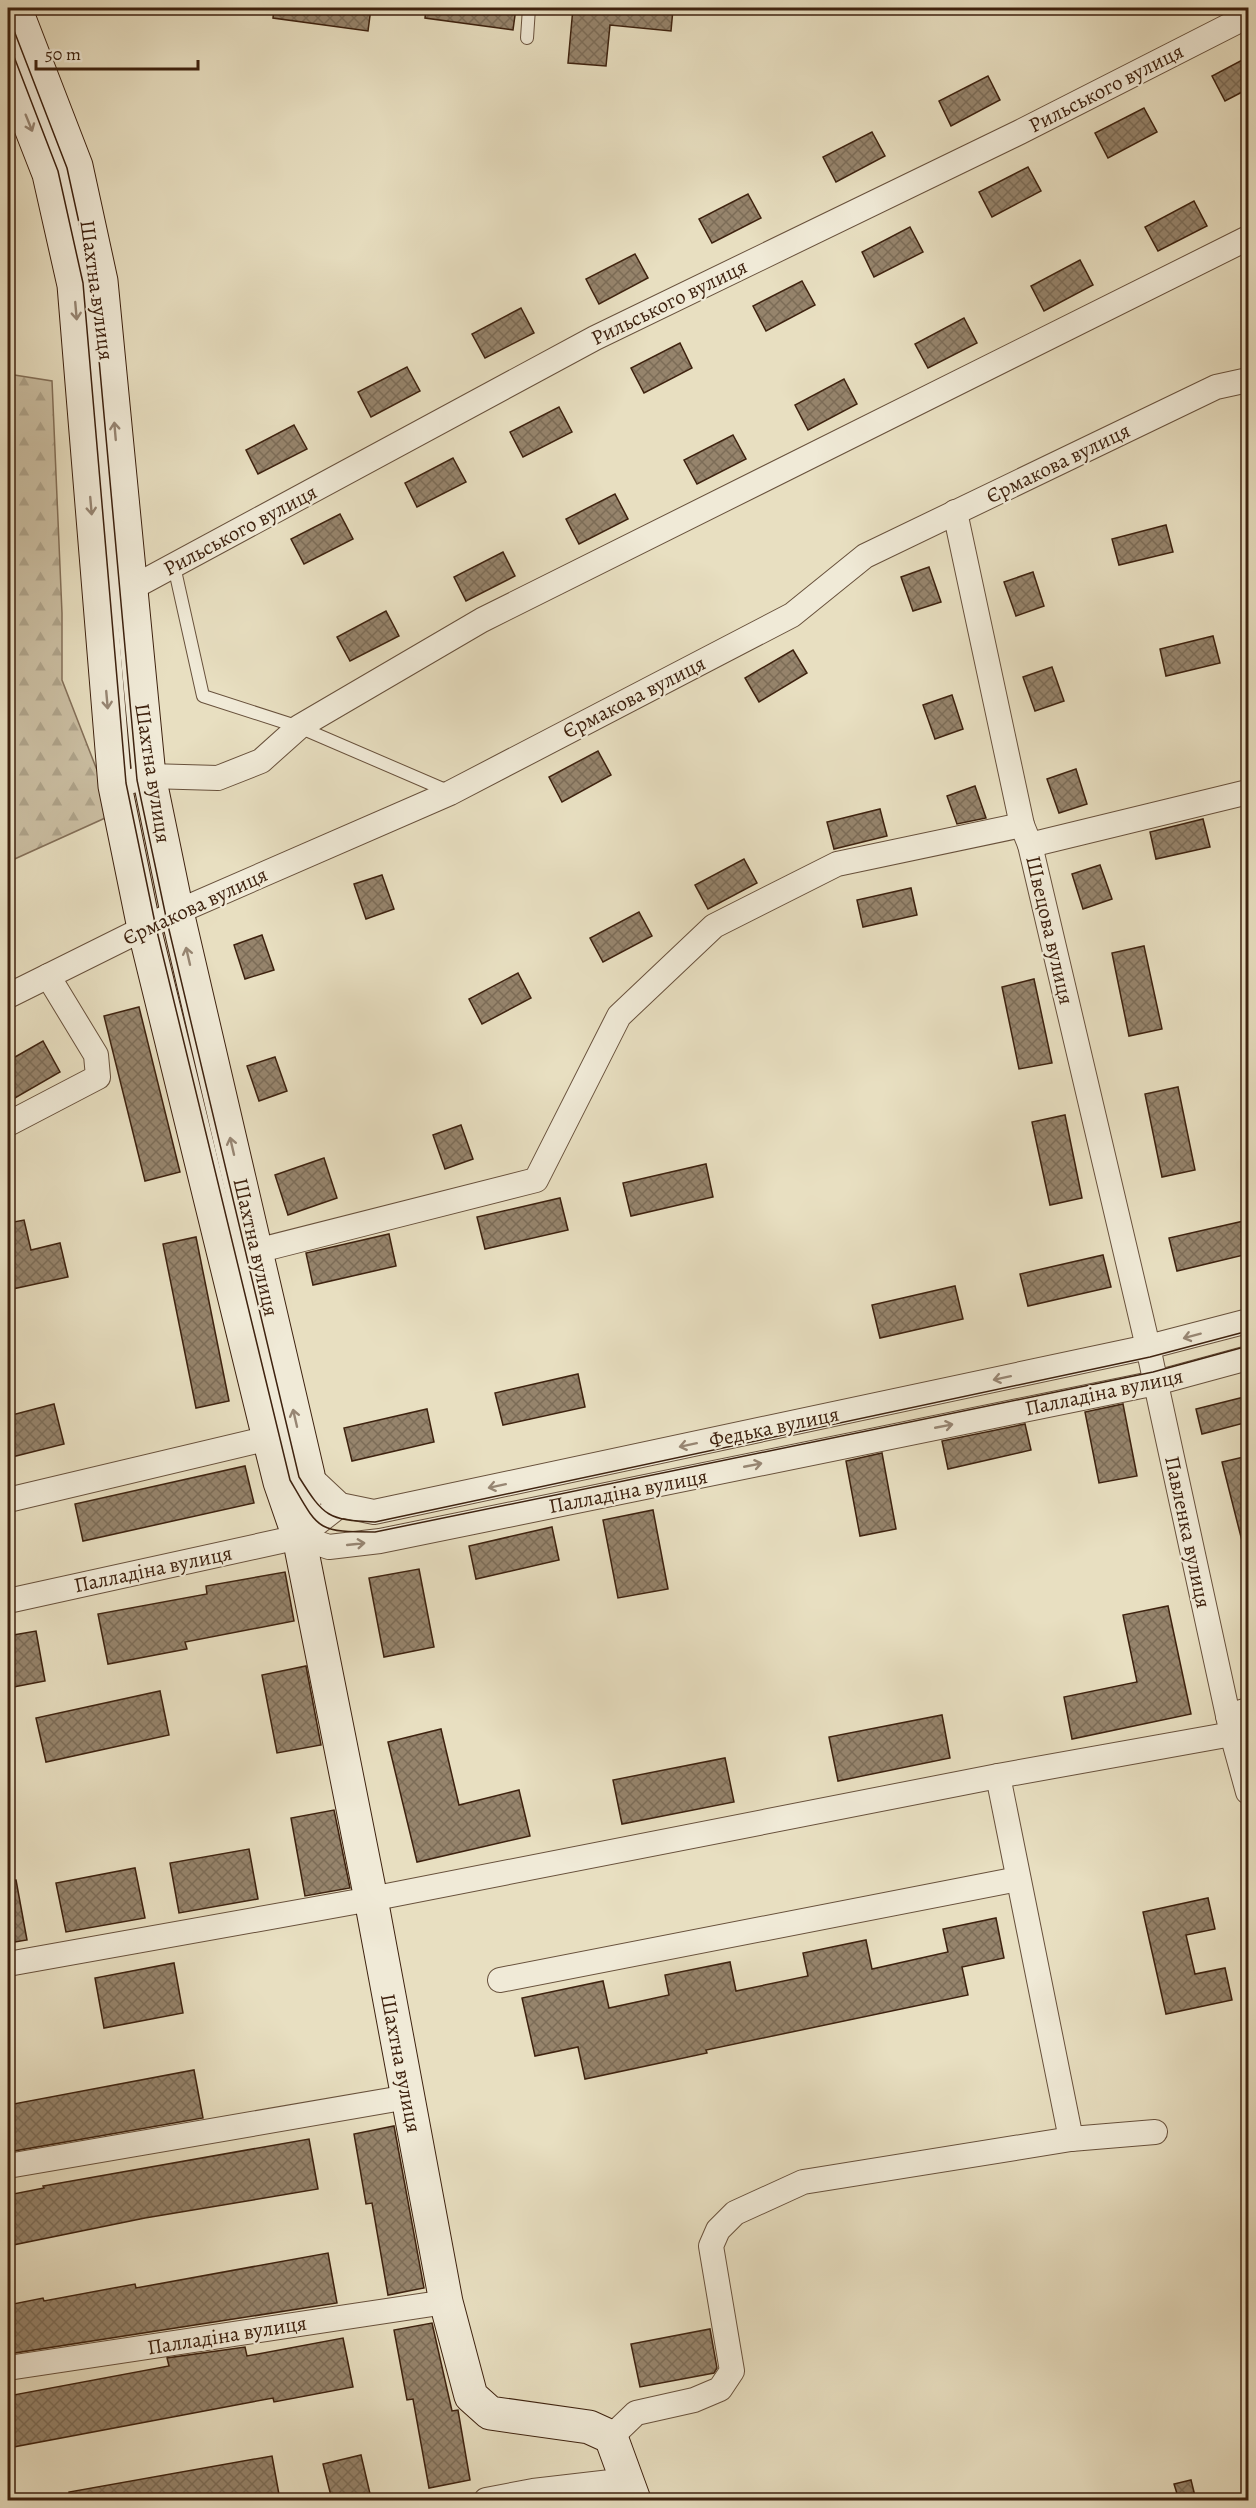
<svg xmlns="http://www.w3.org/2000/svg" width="1256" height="2508" font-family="Alegreya,serif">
<defs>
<pattern id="forest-firs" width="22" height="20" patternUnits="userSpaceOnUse" patternTransform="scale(1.5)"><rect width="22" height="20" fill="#cbbfa3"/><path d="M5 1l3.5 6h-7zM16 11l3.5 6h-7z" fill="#afa48b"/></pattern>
<pattern id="building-cross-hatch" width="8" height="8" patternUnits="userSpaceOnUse" patternTransform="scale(1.5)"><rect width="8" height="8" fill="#96846c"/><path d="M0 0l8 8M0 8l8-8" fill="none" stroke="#7c6c57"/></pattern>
</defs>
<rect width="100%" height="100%" fill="#e8dfc1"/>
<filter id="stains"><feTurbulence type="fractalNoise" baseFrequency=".00333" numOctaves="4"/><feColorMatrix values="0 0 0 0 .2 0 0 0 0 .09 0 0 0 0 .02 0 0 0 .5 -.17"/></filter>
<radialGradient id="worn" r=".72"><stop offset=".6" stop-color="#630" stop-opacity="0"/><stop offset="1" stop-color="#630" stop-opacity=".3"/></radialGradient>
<path fill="url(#forest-firs)" stroke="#847059" stroke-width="1.5" d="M 8,374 L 52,381 L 62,613 L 62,680 L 114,814 L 8,862 Z"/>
<g fill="url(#building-cross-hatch)" stroke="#3e220f" stroke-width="1.5">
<path d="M 274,8 L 371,8 L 368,31 L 273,18 Z"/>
<path d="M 426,8 L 516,8 L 513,30 L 425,18 Z"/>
<path d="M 573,8 L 673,9 L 671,31 L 610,25 L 606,66 L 568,63 Z"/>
<path d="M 1248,57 L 1248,89 L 1225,101 L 1212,76 Z"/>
<path d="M 988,76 L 1000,100 L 951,126 L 939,101 Z"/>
<path d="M 1144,108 L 1157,132 L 1108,158 L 1095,133 Z"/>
<path d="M 872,132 L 885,156 L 836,182 L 823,157 Z"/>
<path d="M 1028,167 L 1041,191 L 992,217 L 979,192 Z"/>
<path d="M 748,194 L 761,218 L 712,243 L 699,219 Z"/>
<path d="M 1194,201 L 1207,226 L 1158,251 L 1145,227 Z"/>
<path d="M 910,227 L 923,252 L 874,277 L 862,252 Z"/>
<path d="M 635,254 L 648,278 L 599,304 L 586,279 Z"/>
<path d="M 1080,260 L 1093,285 L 1044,311 L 1031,286 Z"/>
<path d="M 802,281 L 815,305 L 766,331 L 753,306 Z"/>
<path d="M 521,308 L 534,333 L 485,358 L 472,334 Z"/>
<path d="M 964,318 L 977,343 L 928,368 L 915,344 Z"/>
<path d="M 680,343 L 692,368 L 644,393 L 631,368 Z"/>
<path d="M 407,367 L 420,391 L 371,417 L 358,392 Z"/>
<path d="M 844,379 L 857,404 L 808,430 L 795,405 Z"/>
<path d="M 559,407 L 572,432 L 523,457 L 510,432 Z"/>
<path d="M 294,425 L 307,449 L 258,474 L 246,450 Z"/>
<path d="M 733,435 L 746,459 L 697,484 L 684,460 Z"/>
<path d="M 453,458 L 466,482 L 417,507 L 405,483 Z"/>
<path d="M 615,494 L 628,519 L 579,544 L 566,519 Z"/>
<path d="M 340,514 L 353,539 L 304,564 L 291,539 Z"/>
<path d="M 1166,525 L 1173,552 L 1119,565 L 1112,539 Z"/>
<path d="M 503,552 L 515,576 L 466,601 L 454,577 Z"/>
<path d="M 929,567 L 941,602 L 913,611 L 901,577 Z"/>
<path d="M 1033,572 L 1044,606 L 1016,616 L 1004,582 Z"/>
<path d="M 386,611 L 399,636 L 350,661 L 337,637 Z"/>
<path d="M 1213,636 L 1220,663 L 1166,676 L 1160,649 Z"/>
<path d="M 793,650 L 807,673 L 759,702 L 745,678 Z"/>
<path d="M 1052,667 L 1064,701 L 1035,711 L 1023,677 Z"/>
<path d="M 952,695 L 963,729 L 935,739 L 923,705 Z"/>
<path d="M 598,751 L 611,775 L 562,802 L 549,777 Z"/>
<path d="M 1076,769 L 1087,804 L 1059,813 L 1047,779 Z"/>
<path d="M 975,786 L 986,818 L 957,824 L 947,796 Z"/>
<path d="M 880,809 L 887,836 L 834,849 L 827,822 Z"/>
<path d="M 1203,819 L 1210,847 L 1156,859 L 1150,832 Z"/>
<path d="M 744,859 L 757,883 L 708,909 L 695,885 Z"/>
<path d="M 1100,865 L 1112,899 L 1083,909 L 1072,874 Z"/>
<path d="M 382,875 L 394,909 L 366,919 L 354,884 Z"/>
<path d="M 911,888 L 917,915 L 863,927 L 857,900 Z"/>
<path d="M 639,912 L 652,936 L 603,962 L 590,938 Z"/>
<path d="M 262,935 L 274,970 L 245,979 L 234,945 Z"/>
<path d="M 1144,946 L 1162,1029 L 1129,1036 L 1112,953 Z"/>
<path d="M 518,973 L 531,998 L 482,1024 L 469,999 Z"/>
<path d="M 1034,979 L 1052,1063 L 1019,1069 L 1002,987 Z"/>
<path d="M 139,1007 L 180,1172 L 145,1181 L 104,1016 Z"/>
<path d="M 43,1041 L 60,1072 L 8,1102 L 8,1061 Z"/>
<path d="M 275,1057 L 287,1091 L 259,1101 L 247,1066 Z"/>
<path d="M 1178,1087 L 1195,1170 L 1162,1177 L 1145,1094 Z"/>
<path d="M 1065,1115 L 1082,1198 L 1050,1205 L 1032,1122 Z"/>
<path d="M 461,1125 L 473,1159 L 445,1169 L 433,1135 Z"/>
<path d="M 324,1158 L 337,1198 L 288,1215 L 275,1175 Z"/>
<path d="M 706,1164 L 713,1197 L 631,1216 L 623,1183 Z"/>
<path d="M 560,1198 L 568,1230 L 485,1249 L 477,1217 Z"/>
<path d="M 24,1220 L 31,1250 L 60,1243 L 68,1277 L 8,1290 L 8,1223 Z"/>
<path d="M 1248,1220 L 1248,1254 L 1177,1271 L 1169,1238 Z"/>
<path d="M 389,1234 L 396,1266 L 313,1285 L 306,1253 Z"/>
<path d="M 196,1237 L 229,1401 L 196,1408 L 163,1244 Z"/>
<path d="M 1103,1255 L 1111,1287 L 1028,1306 L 1020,1274 Z"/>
<path d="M 955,1286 L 963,1319 L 880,1338 L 872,1305 Z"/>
<path d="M 578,1374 L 585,1407 L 503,1425 L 495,1393 Z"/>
<path d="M 1248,1396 L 1248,1422 L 1202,1434 L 1196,1409 Z"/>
<path d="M 54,1404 L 64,1444 L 8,1458 L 8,1416 Z"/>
<path d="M 1123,1404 L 1137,1476 L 1099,1483 L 1085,1412 Z"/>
<path d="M 427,1409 L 434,1442 L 352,1461 L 344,1428 Z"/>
<path d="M 1025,1424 L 1031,1450 L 948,1469 L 942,1441 Z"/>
<path d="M 882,1453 L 896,1529 L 860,1536 L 846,1461 Z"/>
<path d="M 1248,1456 L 1248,1540 L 1242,1541 L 1222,1462 Z"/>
<path d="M 245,1466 L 254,1503 L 83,1541 L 75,1504 Z"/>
<path d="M 653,1510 L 668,1589 L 618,1598 L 603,1520 Z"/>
<path d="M 552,1527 L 559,1560 L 476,1579 L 469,1546 Z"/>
<path d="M 419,1569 L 434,1647 L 384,1657 L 369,1578 Z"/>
<path d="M 285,1572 L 294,1621 L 185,1642 L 187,1649 L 108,1664 L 98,1614 L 207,1594 L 206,1586 Z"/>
<path d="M 1168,1606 L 1191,1714 L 1072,1739 L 1064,1697 L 1137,1682 L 1123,1615 Z"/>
<path d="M 36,1631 L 45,1681 L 8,1688 L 8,1636 Z"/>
<path d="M 306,1666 L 321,1745 L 277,1753 L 262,1675 Z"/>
<path d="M 160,1691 L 169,1735 L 46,1762 L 36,1718 Z"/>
<path d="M 942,1715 L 950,1758 L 838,1781 L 829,1737 Z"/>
<path d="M 441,1729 L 459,1805 L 519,1790 L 530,1836 L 417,1862 L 388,1742 Z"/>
<path d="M 725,1758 L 734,1802 L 622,1824 L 613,1780 Z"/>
<path d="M 334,1810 L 350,1888 L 305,1896 L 291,1818 Z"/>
<path d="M 249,1849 L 258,1899 L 179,1913 L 170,1863 Z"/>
<path d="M 135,1868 L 145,1918 L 66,1932 L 56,1883 Z"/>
<path d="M 16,1880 L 27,1940 L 8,1943 L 8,1881 Z"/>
<path d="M 1208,1898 L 1215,1929 L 1186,1935 L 1195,1974 L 1225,1968 L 1232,2000 L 1166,2014 L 1143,1912 Z"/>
<path d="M 996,1918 L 1004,1958 L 962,1967 L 968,1995 L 706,2050 L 707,2053 L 585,2079 L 578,2047 L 535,2056 L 522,1998 L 603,1981 L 609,2008 L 669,1995 L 665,1975 L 730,1962 L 736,1991 L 808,1976 L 803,1953 L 866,1940 L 872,1969 L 948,1952 L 943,1929 Z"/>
<path d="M 174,1963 L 183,2013 L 104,2028 L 95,1978 Z"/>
<path d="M 194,2070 L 203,2118 L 8,2152 L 8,2105 Z"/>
<path d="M 394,2126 L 424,2288 L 388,2295 L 372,2203 L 366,2204 L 354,2134 Z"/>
<path d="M 309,2139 L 318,2189 L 145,2218 L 8,2246 L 8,2195 L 44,2188 L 43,2186 Z"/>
<path d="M 328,2253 L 337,2303 L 8,2354 L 8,2305 L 43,2298 L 44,2301 L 135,2284 L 136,2288 Z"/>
<path d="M 432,2323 L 452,2411 L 458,2410 L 470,2480 L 429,2488 L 413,2399 L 407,2400 L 394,2330 Z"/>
<path d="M 710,2329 L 717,2368 L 714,2373 L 640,2387 L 631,2344 Z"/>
<path d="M 343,2338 L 353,2387 L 274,2402 L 273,2398 L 8,2448 L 8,2396 L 169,2366 L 167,2358 L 245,2347 L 247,2356 Z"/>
<path d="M 361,2455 L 371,2498 L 332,2500 L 323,2464 Z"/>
<path d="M 272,2456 L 280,2500 L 70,2500 L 69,2492 Z"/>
<path d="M 1191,2480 L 1196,2500 L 1179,2500 L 1174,2484 Z"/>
</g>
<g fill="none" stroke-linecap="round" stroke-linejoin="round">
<defs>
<g id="service">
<path d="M 527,38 L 529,8"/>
<path d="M 174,566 L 203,696 L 299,727 L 450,792"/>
</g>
<g id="minor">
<path d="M 955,512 L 1022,825 L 1030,845 L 1148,1347 L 1232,1734 L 1248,1792"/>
<path d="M 117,596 L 595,338 L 1020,132 L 1248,16"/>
<path d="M 115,786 L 149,776 L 218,778 L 261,761 L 299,727 L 482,620 L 1248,238"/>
<path d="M 1030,845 L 1248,792"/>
<path d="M 8,996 L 177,912 L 450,793 L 792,615 L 865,556 L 1216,387 L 1248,380"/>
<path d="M 8,1124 L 98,1077 L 96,1055 L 48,976"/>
<path d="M 256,1251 L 536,1180 L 619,1016 L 714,926 L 837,864 L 1022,825"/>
<path d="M 308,1475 L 340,1505 L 374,1512 L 1148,1347 L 1248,1321"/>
<path d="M 8,1500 L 269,1438"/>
<path d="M 299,1537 L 340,1505"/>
<path d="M 8,1601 L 299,1537 L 329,1547 L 380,1541 L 1156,1383 L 1248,1358"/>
<path d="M 1228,1716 L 1248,1710"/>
<path d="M 998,1776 L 1071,2139"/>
<path d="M 8,1964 L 371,1899 L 998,1776 L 1232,1734"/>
<path d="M 500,1980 L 1018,1879"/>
<path d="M 8,2166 L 408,2097"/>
<path d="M 8,2368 L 446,2302"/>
<path d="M 611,2437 L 636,2413 L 694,2400 L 720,2389 L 732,2371 L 711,2246 L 718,2230 L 735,2213 L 803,2182 L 1071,2139 L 1155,2132"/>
<path d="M 486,2500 L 533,2491 L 628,2480"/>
</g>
<g id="secondary">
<path d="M 15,8 L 76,166 L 101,281 L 149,776 L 177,912 L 308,1475 L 300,1532"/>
<path d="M 8,69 L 49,174 L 74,285 L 115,786 L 144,928 L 269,1438 L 280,1482 L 299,1537 L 371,1899 L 446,2302 L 471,2396 L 490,2413 L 589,2427 L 611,2437 L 634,2500"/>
</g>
</defs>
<use href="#service" stroke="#68513c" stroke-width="14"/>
<use href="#minor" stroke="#68513c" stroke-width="26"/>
<use href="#secondary" stroke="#3e220f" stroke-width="35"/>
<use href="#service" stroke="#f0ead7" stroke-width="12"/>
<use href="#minor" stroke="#f0ead7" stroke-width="24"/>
<use href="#secondary" stroke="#f0ead7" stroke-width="33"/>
<g stroke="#3e220f" stroke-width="1.5">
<path d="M 8,15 L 67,168 L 92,282 L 137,780 L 166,917 L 299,1477 C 324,1517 328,1520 375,1522 L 1150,1357 L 1248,1331"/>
<path d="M 8,41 L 58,171 L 83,283 L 126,783 L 155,923 L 290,1480 C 319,1530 316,1532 375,1532 L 1153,1372 L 1248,1346"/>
</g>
</g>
<defs><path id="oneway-shaft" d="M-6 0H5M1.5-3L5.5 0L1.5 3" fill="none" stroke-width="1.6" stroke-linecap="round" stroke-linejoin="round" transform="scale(1.5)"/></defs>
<g stroke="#978673">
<use href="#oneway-shaft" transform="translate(29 123) rotate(68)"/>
<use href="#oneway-shaft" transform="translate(76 311) rotate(85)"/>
<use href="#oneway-shaft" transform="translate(115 431) rotate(-95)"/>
<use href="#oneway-shaft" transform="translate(91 506) rotate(85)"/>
<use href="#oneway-shaft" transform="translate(107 700) rotate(85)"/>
<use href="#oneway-shaft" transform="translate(188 956) rotate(-103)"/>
<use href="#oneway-shaft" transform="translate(232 1146) rotate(-103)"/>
<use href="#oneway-shaft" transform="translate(1192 1336) rotate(165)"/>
<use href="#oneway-shaft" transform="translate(1002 1378) rotate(168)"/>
<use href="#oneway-shaft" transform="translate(295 1418) rotate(-103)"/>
<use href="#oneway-shaft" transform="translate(944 1426) rotate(-11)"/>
<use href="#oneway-shaft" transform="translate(688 1445) rotate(168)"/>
<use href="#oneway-shaft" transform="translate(753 1465) rotate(-11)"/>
<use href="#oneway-shaft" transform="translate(497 1486) rotate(168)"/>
<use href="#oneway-shaft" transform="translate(356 1544) rotate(-6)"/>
</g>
<g text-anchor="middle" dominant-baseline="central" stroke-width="4.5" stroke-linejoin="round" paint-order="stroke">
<g font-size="21" fill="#3e220f" stroke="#f0ead7">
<text transform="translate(1106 88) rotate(-27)">Рильського вулиця</text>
<text transform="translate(97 290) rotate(82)">Шахтна вулиця</text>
<text transform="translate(669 302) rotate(-26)">Рильського вулиця</text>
<text transform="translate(1058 463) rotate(-26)">Єрмакова вулиця</text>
<text transform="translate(240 530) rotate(-28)">Рильського вулиця</text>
<text transform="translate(634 697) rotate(-27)">Єрмакова вулиця</text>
<text transform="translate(153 773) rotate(81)">Шахтна вулиця</text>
<text transform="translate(195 906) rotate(-25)">Єрмакова вулиця</text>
<text transform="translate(1050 930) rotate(77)">Швецова вулиця</text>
<text transform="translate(256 1247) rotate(77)">Шахтна вулиця</text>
<text transform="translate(1104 1392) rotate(-12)">Палладіна вулиця</text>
<text transform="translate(774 1427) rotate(-12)">Федька вулиця</text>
<text transform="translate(628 1491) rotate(-11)">Палладіна вулиця</text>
<text transform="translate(1188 1532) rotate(78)">Павленка вулиця</text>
<text transform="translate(153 1569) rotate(-12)">Палладіна вулиця</text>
<text transform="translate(401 2063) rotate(79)">Шахтна вулиця</text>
<text transform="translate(227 2335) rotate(-9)">Палладіна вулиця</text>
</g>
</g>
<rect width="1256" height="2508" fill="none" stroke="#e8dfc1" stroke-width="30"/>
<rect x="9" y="9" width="1238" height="2490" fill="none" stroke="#3e220f" stroke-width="3"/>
<rect x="15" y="15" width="1226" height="2478" fill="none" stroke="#3e220f" stroke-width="1.5"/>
<path d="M36 60v9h162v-9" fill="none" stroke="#3e220f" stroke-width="3"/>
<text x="45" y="60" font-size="18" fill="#3e220f" stroke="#f0ead7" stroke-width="4.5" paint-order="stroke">50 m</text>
<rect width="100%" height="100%" filter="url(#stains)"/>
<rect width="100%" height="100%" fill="url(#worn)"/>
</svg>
